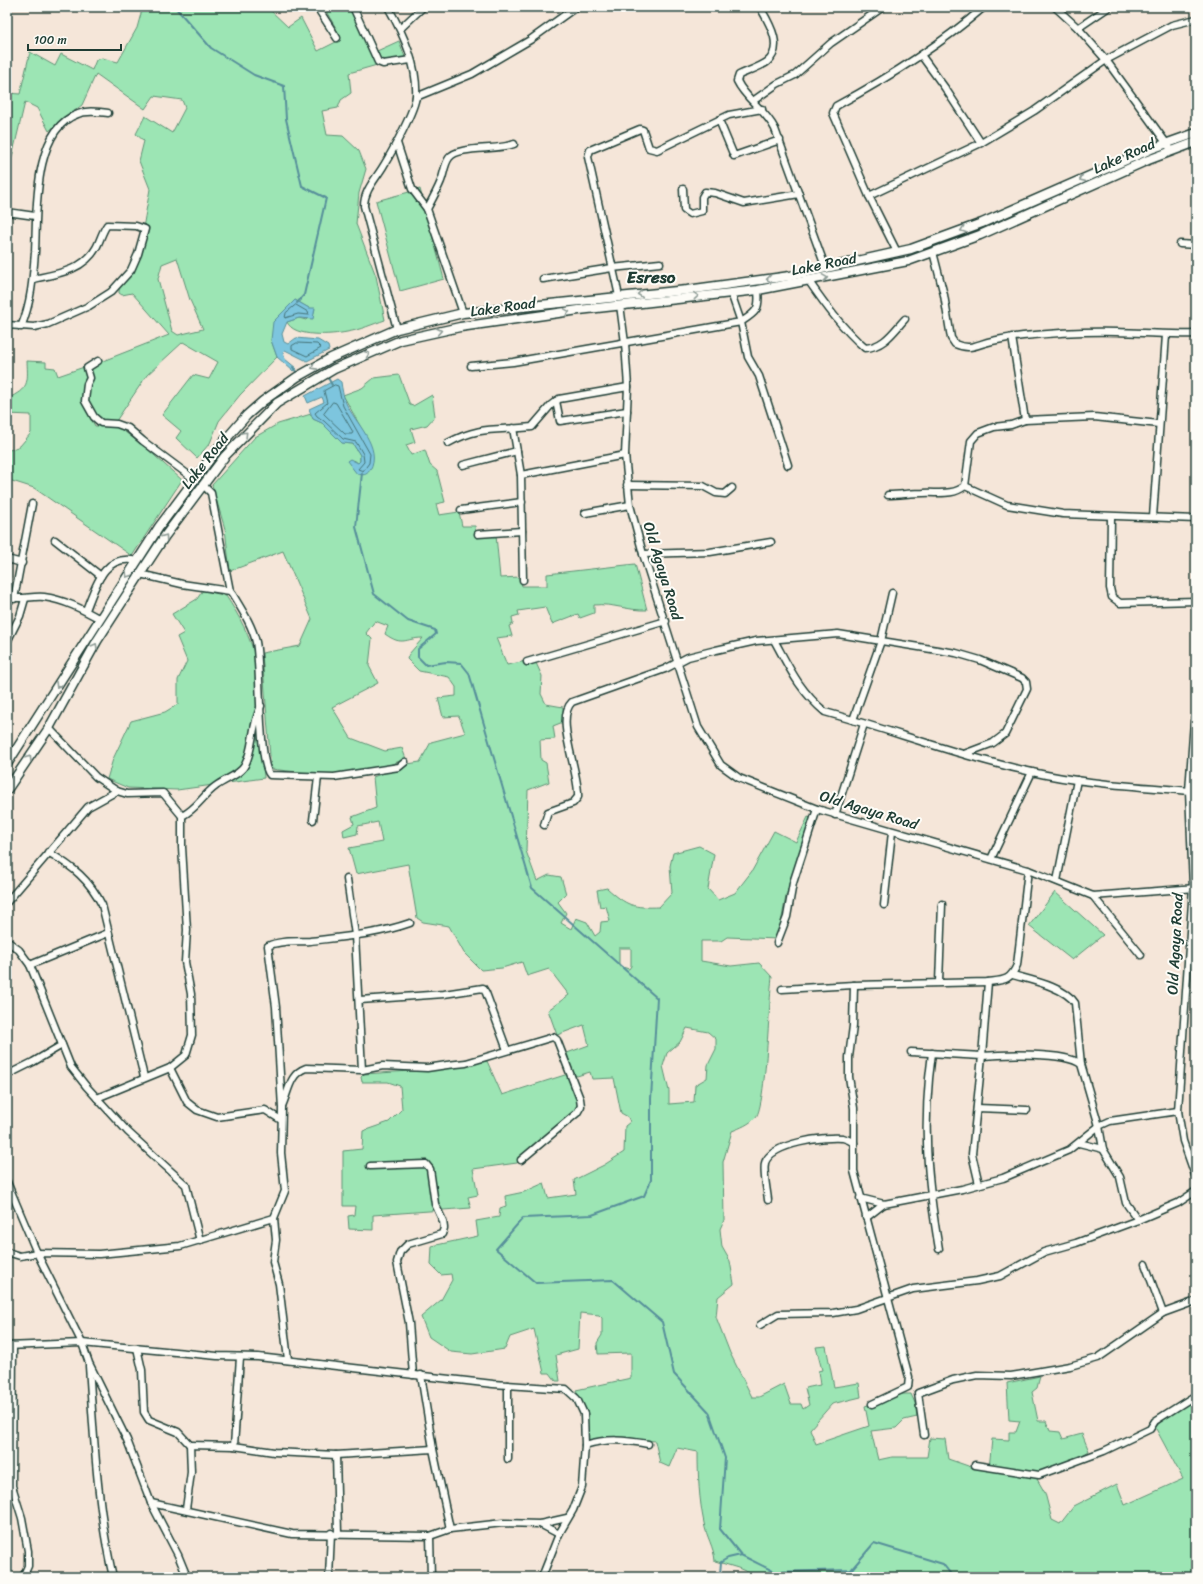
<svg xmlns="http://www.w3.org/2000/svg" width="1203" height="1584" font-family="Sriracha,sans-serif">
<rect width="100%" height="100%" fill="#f5e6d9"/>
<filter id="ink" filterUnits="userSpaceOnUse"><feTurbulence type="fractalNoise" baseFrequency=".025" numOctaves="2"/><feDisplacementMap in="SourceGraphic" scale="8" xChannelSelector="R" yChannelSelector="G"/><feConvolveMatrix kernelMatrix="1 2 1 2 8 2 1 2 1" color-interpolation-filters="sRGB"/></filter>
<g filter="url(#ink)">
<g fill="#9ce5b4" stroke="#5e9174" fill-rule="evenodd">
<path d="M 138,7 L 263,7 L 269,9 L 288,27 L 301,18 L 318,51 L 340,40 L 336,28 L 324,8 L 351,7 L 365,24 L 377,51 L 399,41 L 405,57 L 349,73 L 351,93 L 341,100 L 338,108 L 322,111 L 327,135 L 343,136 L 359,151 L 366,169 L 359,193 L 356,224 L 376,276 L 385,320 C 373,324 360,330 347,332 C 332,335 294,338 287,322 L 299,318 L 306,320 L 315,309 L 309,308 L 295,300 L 271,340 L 277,357 L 240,395 L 219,421 L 210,443 L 197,458 L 176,438 L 181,431 L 162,415 L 193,375 L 209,379 L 218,362 L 183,342 L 147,375 L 116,421 C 111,421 105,422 100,420 C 82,411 88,382 90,366 L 169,335 L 132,293 L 122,295 L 119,293 C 118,280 130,272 138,264 L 134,259 L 141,239 L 150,189 L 139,161 L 144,141 L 136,134 L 145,116 L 172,133 L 185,108 L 182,100 L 154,96 L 145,109 L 96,74 L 82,105 L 49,131 L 37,108 L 25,102 L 7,178 L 7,93 L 20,94 L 30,52 L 55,66 L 61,54 L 92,70 L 96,60 L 102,58 L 118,62 L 137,28 L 142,10 ZM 177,258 L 190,300 L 203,329 L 178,335 L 172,331 L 158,279 L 162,264 Z"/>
<path d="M 420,189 L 444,279 L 400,291 L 376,201 Z"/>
<path d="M 27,361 L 46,362 L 46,367 L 55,368 L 58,376 L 84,367 L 87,378 C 77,397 86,410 95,426 L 117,426 L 145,447 L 182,480 L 132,556 L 34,488 L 9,480 L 7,483 L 7,451 L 20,446 L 31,433 L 31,415 L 7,414 L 7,399 C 29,388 28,384 27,361 Z"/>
<path d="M 399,375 L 410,405 L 413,406 L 432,395 L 435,416 L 427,425 L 411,429 L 415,442 L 406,445 L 411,455 L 425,450 L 430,465 L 437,471 L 445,502 L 436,504 L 439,515 L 459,512 L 462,526 L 475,526 L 476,535 L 496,535 L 500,578 L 520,577 L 522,586 L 547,586 L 547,574 L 635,564 L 647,610 C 629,611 612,603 594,605 L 594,613 L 580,618 L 578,614 L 552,624 L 545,607 L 518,611 L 519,615 L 512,617 L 513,624 L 509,626 L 512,636 L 496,638 L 507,665 L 526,661 L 536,663 L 542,676 L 541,694 L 546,704 L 563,707 L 563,722 L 553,726 L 555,739 L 540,740 L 541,760 L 546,763 L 549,782 L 528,790 L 526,851 L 537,881 L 549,875 L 561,877 L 566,894 L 558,902 L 566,913 L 561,923 L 571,929 L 576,918 L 587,922 L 595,936 L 600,932 L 601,922 L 610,921 L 606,906 L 600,907 L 597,890 L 607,888 C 627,906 633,908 659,907 L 672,893 L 670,866 L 673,853 L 699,846 L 714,854 L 708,889 L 718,900 L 735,893 L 752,871 L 774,831 L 796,842 L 808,817 L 811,818 L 786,896 L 778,939 L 727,937 L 721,941 L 701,941 L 701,961 L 731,966 L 759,963 L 772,977 C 769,1001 766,1104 756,1117 C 750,1124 740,1128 732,1131 L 723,1162 L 724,1220 L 720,1229 L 722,1247 L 730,1261 L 734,1284 L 718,1297 L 716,1317 L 730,1353 L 752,1397 L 759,1397 L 784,1384 L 791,1404 L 801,1404 L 803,1409 L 809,1405 L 805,1388 L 820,1385 L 818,1371 L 822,1370 L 816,1347 L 826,1346 L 834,1387 L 859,1383 L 861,1397 L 832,1404 L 810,1429 L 816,1444 L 869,1426 L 865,1406 L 900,1394 L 911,1394 L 915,1403 L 917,1417 L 904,1420 L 896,1428 L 871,1431 L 878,1460 L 892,1457 L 927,1457 L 930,1438 L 945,1439 L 948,1459 L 974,1468 L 989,1469 L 992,1439 L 1009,1440 L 1009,1432 L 1016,1432 L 1020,1421 L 1009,1420 L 1007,1383 L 1040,1376 L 1037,1388 L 1032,1392 L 1038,1421 L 1046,1421 L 1050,1431 L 1060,1432 L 1063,1439 L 1082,1434 L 1089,1451 L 1058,1470 L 1037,1479 L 1045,1493 L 1052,1520 L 1060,1524 L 1074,1506 L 1117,1484 L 1125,1505 L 1183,1479 L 1155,1427 L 1172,1413 L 1196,1400 L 1196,1577 L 759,1577 L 738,1568 L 715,1561 C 714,1547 706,1536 704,1523 C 699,1499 698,1476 698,1452 L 677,1448 L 669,1467 L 660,1463 L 655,1441 L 634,1439 L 587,1441 L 586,1413 L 576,1390 L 631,1378 L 631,1353 L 598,1354 L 597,1343 L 602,1335 L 602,1318 L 599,1315 L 580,1313 L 578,1349 L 556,1355 L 560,1381 L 556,1381 L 550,1373 L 544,1373 L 534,1329 L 510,1337 L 505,1349 L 472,1354 L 451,1352 L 429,1337 L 421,1317 L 441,1300 L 452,1280 L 451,1274 L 441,1275 L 431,1265 L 432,1246 L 478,1236 L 476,1221 L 499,1217 L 500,1208 L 506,1206 L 505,1196 L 524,1192 L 544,1183 L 548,1198 L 576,1194 L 574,1180 L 604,1165 L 624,1152 L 625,1126 L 630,1122 L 628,1117 L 621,1113 L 614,1078 L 592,1079 L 590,1072 L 577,1076 L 573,1074 L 567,1053 L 589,1045 L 584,1025 L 557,1035 L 548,1010 L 569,995 L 549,969 L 527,976 L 522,962 L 502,968 L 481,970 L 464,953 L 449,926 L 423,922 L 417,918 L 408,864 L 356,874 L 349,848 L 382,842 L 378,822 L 358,826 L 357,834 L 344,837 L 343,830 L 354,824 L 352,817 L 376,808 L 373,777 L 408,764 L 420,762 L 431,742 L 465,733 L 459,716 L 443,717 L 438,698 L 456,696 L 456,687 L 449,677 L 419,671 L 407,659 L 409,654 L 423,638 C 405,638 403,647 385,634 L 388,626 L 375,621 L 366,633 L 372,639 L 369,666 L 378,683 L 332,707 L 351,738 L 385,751 L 402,748 L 406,759 C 396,762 386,767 376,769 C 343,778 305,773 271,769 L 262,653 L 300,646 L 312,619 L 283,551 L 230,571 L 225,529 L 212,485 L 255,437 L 278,424 L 311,414 L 313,419 L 322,423 L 342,443 L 353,444 L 360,455 L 360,461 L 358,463 L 354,460 L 363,475 L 365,435 L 343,395 L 362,388 L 374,378 ZM 619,948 L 631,948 L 631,966 L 629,969 L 619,966 ZM 687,1028 L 708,1032 L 716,1039 L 716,1049 L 708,1065 L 707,1078 L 695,1085 L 694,1102 L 669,1104 L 669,1091 L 663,1066 L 667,1053 L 680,1042 Z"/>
<path d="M 203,590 L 226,596 C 239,615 250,637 256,659 L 264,778 L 177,790 L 128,788 L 107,779 L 113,759 L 131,721 L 165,712 L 178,704 L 178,680 L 187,661 L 177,637 L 184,633 L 172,614 L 197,599 Z"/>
<path d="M 1055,892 L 1103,935 L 1072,960 L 1029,926 Z"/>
<path d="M 487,1061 L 502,1095 L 568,1074 L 579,1103 L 576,1111 L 517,1163 L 473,1169 L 478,1195 L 468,1197 L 471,1208 L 373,1215 L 373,1230 L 349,1229 L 348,1216 L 354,1215 L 355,1206 L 343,1206 L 343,1151 L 362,1149 L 363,1131 L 389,1122 L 402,1109 L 400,1086 L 388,1082 L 362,1082 L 361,1077 L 364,1074 L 442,1069 Z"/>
</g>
<g fill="#7dc5de" stroke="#578f9a">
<path d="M 295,300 L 309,308 L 315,308 L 313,319 L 299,318 L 287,322 L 282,334 L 284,342 L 288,344 L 296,338 L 318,340 L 328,346 L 329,350 L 307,361 L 285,350 L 283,353 L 285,359 L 296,368 L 293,371 L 277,357 L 271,340 L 273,322 Z"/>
<path d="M 337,379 L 341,382 C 342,389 343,396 346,403 C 355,423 383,447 370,470 C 366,476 363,475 357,474 L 347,461 L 350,459 L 358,463 L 360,461 L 360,455 L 353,444 L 342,443 L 322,423 L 313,419 L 309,409 L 324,402 L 322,397 L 308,403 L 305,396 Z"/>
</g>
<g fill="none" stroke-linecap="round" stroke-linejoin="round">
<g stroke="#457378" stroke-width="1">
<path d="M 296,305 L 308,312 L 309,315 L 298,314 L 285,318 L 286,313 Z"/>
<path d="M 297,343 L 317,344 L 321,348 L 307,356 L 292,349 L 292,346 Z"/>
<path d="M 335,385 L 338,386 L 343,406 L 370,454 L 369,463 L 363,471 L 358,469 L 364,462 L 363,454 L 356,442 L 343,439 L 324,421 L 317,416 L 315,413 L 327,403 L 324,391 Z"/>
<path d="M 333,402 L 336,403 L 353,432 L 352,434 L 345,434 L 324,414 Z"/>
</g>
<g stroke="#578f9a" stroke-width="2">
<path d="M 175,7 L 211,48 L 254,75 L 284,86 L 286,119 L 302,186 L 326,198 L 304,295 L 297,303"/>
<path d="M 293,367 L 298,375"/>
<path d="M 327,376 L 332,385"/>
<path d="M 362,473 L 356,527 L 374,594 L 408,621 L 435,630 L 436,634 L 418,649 L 418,657 L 426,665 L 446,662 L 461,663 L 469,673 L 532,888 L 657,998 L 651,1099 L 651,1180 L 644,1196 L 592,1215 L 523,1218 L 496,1249 L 536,1283 L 613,1280 L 662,1322 L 674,1374 L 709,1412 L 725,1458 L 720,1529 L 741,1555 L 775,1572 L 851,1570 L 874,1543 L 943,1564 L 953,1577"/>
<path d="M 718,1577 L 720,1574 L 721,1562 L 728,1558 L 741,1555"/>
</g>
<defs>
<g id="minor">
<path d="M 317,7 L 337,38"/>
<path d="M 353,7 L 378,62 L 383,64 L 411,60"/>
<path d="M 388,7 C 403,33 418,65 416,96 C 415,110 392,152 384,165 C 376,179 364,190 364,206 L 397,329"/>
<path d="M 760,7 C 768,21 785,47 767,62 C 760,67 748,71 739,75 L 737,81 C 746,100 765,109 775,129 L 826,269"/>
<path d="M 1055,7 L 1078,28 L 1106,60 L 1172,151"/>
<path d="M 401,28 L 423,7"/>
<path d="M 1078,28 L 1109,7"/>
<path d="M 921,55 L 945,88 L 981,143"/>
<path d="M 416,97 L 472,74 L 530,40 L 576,7"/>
<path d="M 753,101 L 777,84 L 795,75 L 831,43 L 883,7"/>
<path d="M 719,120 L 734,156 L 780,140"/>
<path d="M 397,143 L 412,189 L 427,209 L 463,313"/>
<path d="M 683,189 L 684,210 L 690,214 L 702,211 L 702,197 L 705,192 L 715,193 L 744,203 L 799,194"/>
<path d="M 869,196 L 981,143 L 1034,111 L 1106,60 L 1172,25 L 1196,19"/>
<path d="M 427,209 C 432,200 437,191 441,181 C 444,174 444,165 449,158 C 458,145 498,151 514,144"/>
<path d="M 7,212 L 35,216"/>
<path d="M 1180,244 L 1196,245"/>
<path d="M 897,252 L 869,196 L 833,113 L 836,106 C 888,78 939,46 984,7"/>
<path d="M 933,252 L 944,295 L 951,338 L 955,344 C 971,351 977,344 992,341 C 1002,339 1013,337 1023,336 C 1054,333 1085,331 1117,332 C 1143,333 1169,335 1196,334"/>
<path d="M 543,279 L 612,268 L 660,263"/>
<path d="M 808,280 C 826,306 842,328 865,348 C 884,347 893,332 905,319"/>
<path d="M 758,290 C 760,309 757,312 741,322 L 748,357 L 759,376 L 788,465"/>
<path d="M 619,296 L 588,157 L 590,150 L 640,129 L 643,130 L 649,148 L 657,150 L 729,115 L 762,109"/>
<path d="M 620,305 L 625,343 L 628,387 L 625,455 L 630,505 L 643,554 L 698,727 L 721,765 L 739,778 L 817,809 L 1028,870 L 1093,896 L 1196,888"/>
<path d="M 7,325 L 34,327 L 48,324 L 89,306 L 111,292 L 131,270 L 138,254 L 145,229 L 136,226 L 107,225 C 102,232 100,241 96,248 C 83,271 56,274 33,279"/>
<path d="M 21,327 C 31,304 33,278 35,252 C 37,215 32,129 78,114 C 87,110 98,112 108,113"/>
<path d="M 1012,337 L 1025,420"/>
<path d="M 98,361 L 87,368 L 90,378 L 87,384 L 85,401 L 94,417 L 101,423 L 117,424 L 128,428 L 143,441 L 194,479"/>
<path d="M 471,366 L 513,362 L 741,322 L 731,293"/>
<path d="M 556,401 L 560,421 L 627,411"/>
<path d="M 513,428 L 521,475 L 523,580"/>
<path d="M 448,443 C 481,425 497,431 532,427 L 551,405 L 559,399 L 628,387"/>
<path d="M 463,465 L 517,451"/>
<path d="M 521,475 L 625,455"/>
<path d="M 627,485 L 703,486 L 716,493 L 725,494 L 732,488"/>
<path d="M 204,486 L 211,493 L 230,591"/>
<path d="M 965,486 L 1007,505 L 1063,514 L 1196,519"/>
<path d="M 888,495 C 900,495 911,493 923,493 C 938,492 952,496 965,486 L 971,441 L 978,433 L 994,427 L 1011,425 L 1025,420 L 1094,417 L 1159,424"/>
<path d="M 461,510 L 522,502"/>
<path d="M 585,513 L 630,505"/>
<path d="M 1111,517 L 1110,588 L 1112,597 L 1120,603 L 1196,601"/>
<path d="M 1153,517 L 1166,335"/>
<path d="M 478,534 L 522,531"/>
<path d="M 55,540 L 101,576"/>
<path d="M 643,554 L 710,552 L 771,542"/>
<path d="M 7,559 L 22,563"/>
<path d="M 140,574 L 182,584 L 230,591 L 233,595 C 242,610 252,625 256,642 C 261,666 258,763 270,775 L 334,777 L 399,767 L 405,762"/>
<path d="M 7,597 C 20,600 31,596 44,597 C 65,600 82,609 100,619"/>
<path d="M 14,599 L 32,504"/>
<path d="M 86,610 C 96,585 104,553 137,561"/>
<path d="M 774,640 C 790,669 799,690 825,712 C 894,731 962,757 1032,772 C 1084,784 1137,786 1189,791"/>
<path d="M 7,642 L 20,616 L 25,599"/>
<path d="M 527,662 L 666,621"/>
<path d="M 1196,717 L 1194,721 L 1189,791 L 1193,887 L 1178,1111 L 1183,1141 L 1196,1178"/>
<path d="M 853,720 L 881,641 L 892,593"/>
<path d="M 49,728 L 96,777 L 117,791"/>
<path d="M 835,815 L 864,724"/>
<path d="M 182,816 C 198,808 202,796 216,786 C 225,779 240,775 245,765 C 254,748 251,726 261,706"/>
<path d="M 313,820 L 318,777"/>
<path d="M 544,825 L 548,812 L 573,803 L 578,797 C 580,773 554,719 572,702 L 665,669 L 688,657 L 716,650 L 756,641 L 838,634 L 956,653 L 980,660 L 1022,678 L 1026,682 L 1027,689 L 1005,734 L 993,743 L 964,754"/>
<path d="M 48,852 C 73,867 89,879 102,905 L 144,1077"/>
<path d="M 991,859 L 1032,772"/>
<path d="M 347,879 L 355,935 L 362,1070"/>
<path d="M 1057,881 L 1077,780"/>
<path d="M 1093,896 L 1141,955"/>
<path d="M 7,902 L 88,807 L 117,791 L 127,794 L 163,793 L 182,816 L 182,847 L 187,930 L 185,962 L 191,994 L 192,1035 L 186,1055 L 170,1068 L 97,1098"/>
<path d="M 884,905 L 892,832"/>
<path d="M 7,941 L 19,950 L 30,965 L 71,1067 L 86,1086 L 128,1132 L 186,1185 L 200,1241"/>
<path d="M 777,943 L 787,917 L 793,883 L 817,809"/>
<path d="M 30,965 L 108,933"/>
<path d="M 1013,975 C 1030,980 1065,987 1075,1003 L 1081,1064"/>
<path d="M 939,982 L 942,904"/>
<path d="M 988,982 L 982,1056 C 1003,1054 1065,1052 1081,1064 L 1099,1126 L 1103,1149 L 1120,1177 L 1126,1203 L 1138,1220"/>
<path d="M 854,985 L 853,1026 L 849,1057 L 849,1077 L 854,1108 L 854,1171 L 909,1377 L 908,1387 L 872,1404"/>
<path d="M 782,989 L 854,985 L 988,982 C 1004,980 1010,981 1017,965 L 1028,870"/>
<path d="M 360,1000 L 444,994 L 483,988 L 486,993 L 507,1050"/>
<path d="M 911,1052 L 982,1056 L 972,1154 L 979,1184"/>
<path d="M 932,1053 C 922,1124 927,1179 939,1249"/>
<path d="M 170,1068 L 187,1102 L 197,1110 L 217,1117 L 265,1110 L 281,1120"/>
<path d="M 7,1075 L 33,1062 L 62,1045"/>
<path d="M 282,1106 C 289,1091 289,1074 306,1068 L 362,1070 L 383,1066 L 427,1068 L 447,1065 L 466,1063 L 553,1037 L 557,1040 L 580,1099 L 581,1106 L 577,1113 L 521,1160"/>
<path d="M 977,1108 L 1027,1110"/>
<path d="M 1079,1143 L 1103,1149"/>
<path d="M 370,1166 L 426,1164 L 430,1169 L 435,1204 L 443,1221 L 444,1228 L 442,1234 L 408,1244 L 400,1252 L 397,1262 L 409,1323 L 413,1375"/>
<path d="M 7,1182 L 37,1253 L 82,1343 L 89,1363 L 127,1440 L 151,1503 L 178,1555 L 187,1577"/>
<path d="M 860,1198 L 884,1204 L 962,1189 L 1003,1178 L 1069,1150 L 1099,1126 L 1110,1121 L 1178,1111"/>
<path d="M 768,1200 C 767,1189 763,1174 765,1163 C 771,1143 825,1136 843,1138 C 847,1139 851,1141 854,1143"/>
<path d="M 274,1218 L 276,1240 L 273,1262 L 279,1284 L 288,1360"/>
<path d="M 866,1218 L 884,1204"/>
<path d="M 7,1252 L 20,1256 L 37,1253 L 99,1254 L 180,1246 L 274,1218 L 285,1191 L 281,1153 L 282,1108 L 276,1007 L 268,946 C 280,940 296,942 310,941 C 343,937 379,934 410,923"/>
<path d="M 1145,1264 L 1163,1313"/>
<path d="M 760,1325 L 778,1314 L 833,1313 L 856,1309 L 913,1289 L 977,1281 L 1000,1276 L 1044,1252 L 1076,1243 L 1138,1220 L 1178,1203 L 1196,1191"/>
<path d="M 7,1346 L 82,1343 L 217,1356 L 258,1357 L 493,1384 L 566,1389 L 577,1399 L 584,1414 L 585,1445 L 582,1487 L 573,1510 L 559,1534 L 542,1577"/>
<path d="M 13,1346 L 12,1486 L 22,1518 L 28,1551 L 28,1566 L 23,1577"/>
<path d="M 137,1348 L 142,1370 L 144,1412 L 149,1420 L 178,1432 L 190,1445"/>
<path d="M 89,1366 C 94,1437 97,1508 113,1577"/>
<path d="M 421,1375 L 433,1449 L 450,1529"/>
<path d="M 508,1385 L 508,1459"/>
<path d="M 924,1435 L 918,1393 L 953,1380 L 977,1375 L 1011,1376 L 1070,1366 L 1098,1358 L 1163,1313 L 1196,1301"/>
<path d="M 585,1445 C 608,1438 625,1440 648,1444"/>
<path d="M 234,1446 L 240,1357"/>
<path d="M 336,1455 L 338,1533"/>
<path d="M 975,1465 L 1039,1475 L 1104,1451 L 1150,1429 L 1155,1421 L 1196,1395"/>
<path d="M 151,1503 L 292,1534 L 430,1536 L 450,1529 L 503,1523 L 540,1524 L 567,1518"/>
<path d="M 186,1509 L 191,1472 L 190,1445 L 234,1446 L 274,1452 L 336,1455 L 433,1449"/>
<path d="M 540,1524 L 559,1534"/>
<path d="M 430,1536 L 431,1577"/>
<path d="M 329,1577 L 331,1533"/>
</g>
<g id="secondary">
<path d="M 7,764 L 159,527 L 219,447 L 247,415 L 263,401 L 297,377 L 331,358 L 397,329 L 463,313 L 687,290 L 790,276 L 911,249 L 982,223 L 1151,149 L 1196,133"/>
<path d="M 7,790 L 49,728 L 97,641 L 146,565 L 165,536 L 225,456 L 277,403 L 334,369 L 401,340 L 460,327 L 579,310 L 758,290 L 908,261 L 980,235 L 1148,160 L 1196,142"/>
</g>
</defs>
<use href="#minor" stroke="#1f3d34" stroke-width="9"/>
<use href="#secondary" stroke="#1f3d34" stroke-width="11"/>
<use href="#minor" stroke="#fdfcf7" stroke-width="6"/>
<use href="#secondary" stroke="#fdfcf7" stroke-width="8"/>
</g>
<defs><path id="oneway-chevron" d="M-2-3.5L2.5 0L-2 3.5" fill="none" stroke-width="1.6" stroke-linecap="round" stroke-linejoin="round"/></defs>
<g stroke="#8e9c96">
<use href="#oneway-chevron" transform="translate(1082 179) rotate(156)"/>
<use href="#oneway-chevron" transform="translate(963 230) rotate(160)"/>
<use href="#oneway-chevron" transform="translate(825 278) rotate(-9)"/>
<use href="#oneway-chevron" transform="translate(769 279) rotate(172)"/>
<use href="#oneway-chevron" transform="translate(640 294) rotate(175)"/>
<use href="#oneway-chevron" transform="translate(696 296) rotate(-5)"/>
<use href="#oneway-chevron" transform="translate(567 312) rotate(-9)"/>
<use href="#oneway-chevron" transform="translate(439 331) rotate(-11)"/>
<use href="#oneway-chevron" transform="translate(367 354) rotate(-22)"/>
<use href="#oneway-chevron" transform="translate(314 367) rotate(151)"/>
<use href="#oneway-chevron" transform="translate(245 434) rotate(-46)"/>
<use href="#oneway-chevron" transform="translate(165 537) rotate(-55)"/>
<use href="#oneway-chevron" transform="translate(128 575) rotate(122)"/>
<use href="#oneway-chevron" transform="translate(95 646) rotate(-60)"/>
<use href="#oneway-chevron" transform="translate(58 685) rotate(121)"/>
<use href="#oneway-chevron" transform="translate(29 758) rotate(-58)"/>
</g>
</g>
<g text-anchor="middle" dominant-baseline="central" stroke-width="4" stroke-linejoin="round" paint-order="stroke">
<g font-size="15" fill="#1f3d34" stroke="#fdfcf7">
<text transform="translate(1124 156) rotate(-24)">Lake Road</text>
<text transform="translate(824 264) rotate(-11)">Lake Road</text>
<text transform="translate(503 307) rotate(-8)">Lake Road</text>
<text transform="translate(205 461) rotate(-52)">Lake Road</text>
<text transform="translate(663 571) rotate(73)">Old Agaya Road</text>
<text transform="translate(869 810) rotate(17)">Old Agaya Road</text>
<text transform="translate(1175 944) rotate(-87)">Old Agaya Road</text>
</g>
<g font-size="17" font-weight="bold" fill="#1f3d34" stroke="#fdfcf7">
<text x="651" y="277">Esreso</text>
</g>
</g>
<rect width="1203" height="1584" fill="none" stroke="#fdfcf7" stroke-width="24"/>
<rect x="12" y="12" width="1179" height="1560" fill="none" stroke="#1f3d34" stroke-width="1.5" filter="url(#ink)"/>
<path d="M28 44v6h93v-6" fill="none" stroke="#1f3d34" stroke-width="2"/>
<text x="34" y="44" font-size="12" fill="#1f3d34" stroke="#fdfcf7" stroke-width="3" paint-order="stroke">100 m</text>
</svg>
